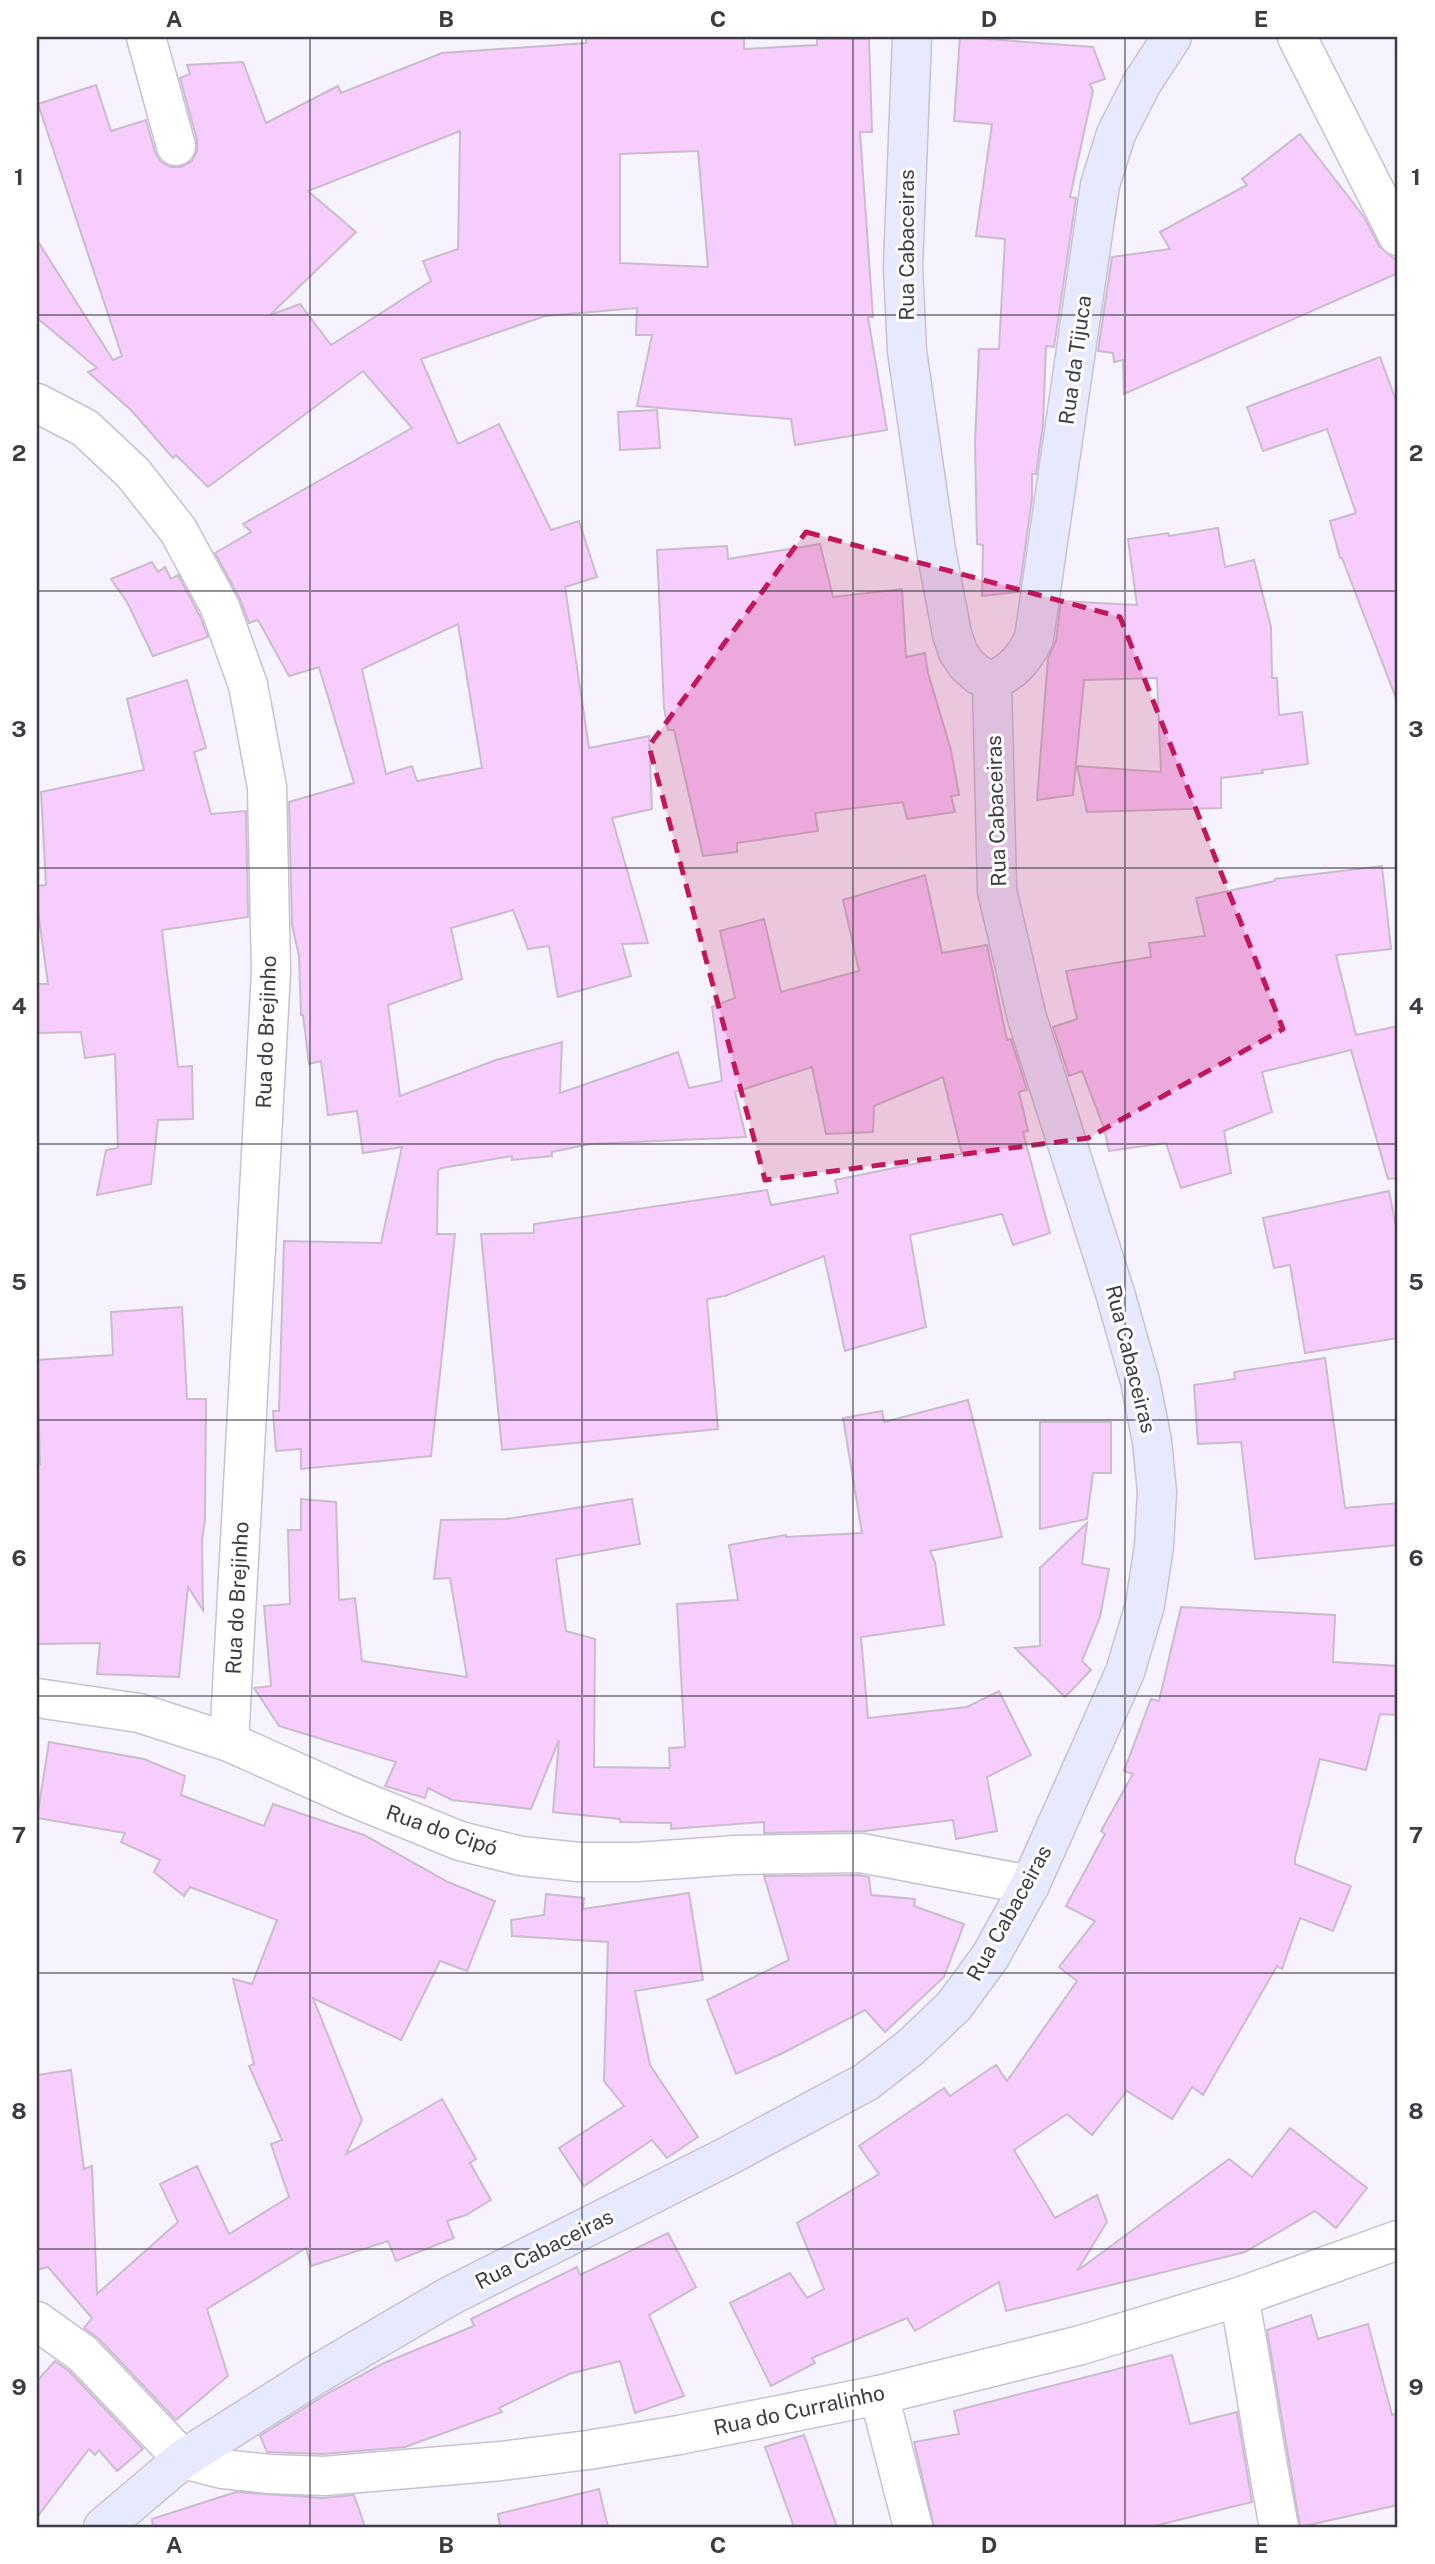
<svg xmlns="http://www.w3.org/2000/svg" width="1435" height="2564" font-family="'Public Sans',sans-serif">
<rect width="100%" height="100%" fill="#f6f3fe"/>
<g fill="#f6cdfd" stroke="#cabccc" stroke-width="2" fill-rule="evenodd">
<path d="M 586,37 L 744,37 L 744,49 L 817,45 L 817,39 L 869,39 L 872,132 L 860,132 L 873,317 L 868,317 L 887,430 L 795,445 L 791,419 L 637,406 L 652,335 L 636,335 L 637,308 L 545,316 L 421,359 L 458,444 L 499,424 L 551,530 L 579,521 L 597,577 L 565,587 L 589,748 L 649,736 L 652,809 L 612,818 L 648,943 L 622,944 L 631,976 L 558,997 L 549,946 L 528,949 L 513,910 L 451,928 L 462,979 L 388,1005 L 400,1096 L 496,1060 L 562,1042 L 560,1093 L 678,1052 L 689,1088 L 722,1081 L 712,1007 L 735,998 L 720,931 L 764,919 L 781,992 L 859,971 L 843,900 L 925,875 L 942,953 L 987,945 L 1007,1040 L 1011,1039 L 1027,1090 L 1019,1092 L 1028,1131 L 1023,1132 L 1050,1233 L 1013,1245 L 1002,1214 L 910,1235 L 926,1327 L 845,1351 L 824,1256 L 725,1296 L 707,1299 L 718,1429 L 502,1450 L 481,1234 L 534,1233 L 534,1224 L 767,1190 L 771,1205 L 838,1193 L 835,1180 L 962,1154 L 943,1077 L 874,1106 L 873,1132 L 826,1134 L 812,1067 L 735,1092 L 746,1137 L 590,1144 L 552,1152 L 552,1156 L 512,1160 L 512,1156 L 442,1168 L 438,1170 L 437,1234 L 455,1234 L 431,1456 L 301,1469 L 301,1449 L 276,1451 L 273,1411 L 279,1411 L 284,1241 L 381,1243 L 402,1147 L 363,1153 L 357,1111 L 328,1115 L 321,1061 L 309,1064 L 303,1015 L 301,1015 L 299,956 L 292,925 L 289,802 L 354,783 L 319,667 L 289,676 L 258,620 L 249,623 L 239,597 L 215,553 L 251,532 L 243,524 L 412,428 L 363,371 L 208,487 L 176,455 L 173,458 L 131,410 L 88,372 L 97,368 L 37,318 L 37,240 L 113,360 L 122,356 L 38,104 L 96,85 L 111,131 L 146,120 L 155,152 L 160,161 L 170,167 L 181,167 L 192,161 L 197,151 L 197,140 L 180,78 L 190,74 L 187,65 L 243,62 L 266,123 L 338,86 L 341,93 L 442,53 L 586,43 ZM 460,131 L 458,249 L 423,261 L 431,281 L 331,345 L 300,304 L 270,315 L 356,232 L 308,191 ZM 698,151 L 708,267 L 620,263 L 620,154 ZM 458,624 L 482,768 L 417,781 L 412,766 L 386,774 L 362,669 Z"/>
<path d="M 960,37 L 1093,47 L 1105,79 L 1090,84 L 1093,91 L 1070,197 L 1076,198 L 1054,347 L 1046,346 L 1043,425 L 1036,474 L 1032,474 L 1032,498 L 1019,592 L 982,596 L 983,545 L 977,544 L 975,443 L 979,349 L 999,349 L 1005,239 L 976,236 L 992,124 L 954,121 Z"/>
<path d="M 1300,134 L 1364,217 L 1379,246 L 1398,262 L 1398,273 L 1124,394 L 1123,360 L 1114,362 L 1113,353 L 1098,351 L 1112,257 L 1170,249 L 1160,232 L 1247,185 L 1242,179 Z"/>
<path d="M 1380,357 L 1398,406 L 1398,697 L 1396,698 L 1342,558 L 1340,558 L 1330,521 L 1356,513 L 1327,429 L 1263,451 L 1247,407 Z"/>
<path d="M 657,410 L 660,448 L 620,450 L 618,412 Z"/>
<path d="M 1218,528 L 1225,567 L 1254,560 L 1271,627 L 1272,678 L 1277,678 L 1279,715 L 1302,712 L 1308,764 L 1262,770 L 1263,773 L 1221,778 L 1221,808 L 1087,812 L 1077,766 L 1161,772 L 1157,678 L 1084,680 L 1073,795 L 1037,800 L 1048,658 L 1056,641 L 1061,601 L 1137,605 L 1128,539 L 1168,533 L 1169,536 Z"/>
<path d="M 820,544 L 833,597 L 902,589 L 906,657 L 925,653 L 928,673 L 951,750 L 959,795 L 951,796 L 955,812 L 907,819 L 903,802 L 815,813 L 818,831 L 737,843 L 737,852 L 703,856 L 674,730 L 668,730 L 664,708 L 657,550 L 727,546 L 728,559 Z"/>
<path d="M 152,562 L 158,572 L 165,567 L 171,579 L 178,575 L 200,616 L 208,637 L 153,656 L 127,602 L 111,579 Z"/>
<path d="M 187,680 L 206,748 L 194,752 L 211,814 L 246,811 L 248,917 L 162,930 L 178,1067 L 192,1066 L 193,1119 L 158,1120 L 151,1184 L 97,1195 L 106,1150 L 118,1148 L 115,1054 L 85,1058 L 81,1032 L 37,1033 L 37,984 L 48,984 L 37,904 L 37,886 L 46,885 L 41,792 L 144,770 L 127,699 Z"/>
<path d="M 1382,866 L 1391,949 L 1336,955 L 1356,1035 L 1398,1026 L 1398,1178 L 1388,1179 L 1351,1050 L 1262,1072 L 1272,1112 L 1224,1131 L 1231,1173 L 1181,1188 L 1166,1143 L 1109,1151 L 1104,1128 L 1082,1071 L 1069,1076 L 1053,1027 L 1077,1019 L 1066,971 L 1151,957 L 1149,943 L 1205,936 L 1196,898 L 1275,881 L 1275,879 Z"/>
<path d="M 1389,1191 L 1398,1237 L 1398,1338 L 1305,1353 L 1290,1265 L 1274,1268 L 1263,1218 Z"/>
<path d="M 182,1307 L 187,1399 L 206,1399 L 205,1520 L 202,1540 L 203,1610 L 188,1587 L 179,1677 L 97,1674 L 100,1643 L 37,1644 L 37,1464 L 40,1464 L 37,1360 L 113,1355 L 111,1312 Z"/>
<path d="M 1325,1358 L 1345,1508 L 1398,1503 L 1398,1545 L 1255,1559 L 1241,1442 L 1198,1444 L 1194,1385 L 1235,1379 L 1234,1372 Z"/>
<path d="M 968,1400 L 1002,1537 L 930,1551 L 935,1562 L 944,1625 L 861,1637 L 868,1718 L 967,1707 L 999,1691 L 1031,1755 L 987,1777 L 997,1831 L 956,1839 L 953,1820 L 865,1831 L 764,1833 L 764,1822 L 671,1829 L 671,1823 L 620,1822 L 620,1819 L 553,1812 L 559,1740 L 531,1809 L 452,1800 L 428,1788 L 425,1798 L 385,1786 L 396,1762 L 279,1726 L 254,1688 L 271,1686 L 264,1606 L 290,1604 L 288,1530 L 301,1530 L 301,1499 L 336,1502 L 339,1600 L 355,1598 L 362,1661 L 467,1677 L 450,1578 L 434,1579 L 441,1520 L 506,1519 L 632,1499 L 640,1544 L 556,1559 L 566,1631 L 595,1639 L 594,1767 L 670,1768 L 669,1748 L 685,1747 L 677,1604 L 738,1600 L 729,1545 L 786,1535 L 786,1537 L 862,1533 L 843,1418 L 882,1411 L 884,1422 Z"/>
<path d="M 1040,1422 L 1111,1422 L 1111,1473 L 1093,1473 L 1087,1519 L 1040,1529 Z"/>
<path d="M 1087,1523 L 1082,1564 L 1109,1569 L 1100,1617 L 1082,1661 L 1091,1670 L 1065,1697 L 1015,1648 L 1040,1646 L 1040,1568 Z"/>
<path d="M 1181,1607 L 1335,1615 L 1333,1662 L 1398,1666 L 1398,1715 L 1380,1714 L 1366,1770 L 1320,1759 L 1295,1858 L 1295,1864 L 1351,1886 L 1333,1931 L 1300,1918 L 1282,1969 L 1277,1966 L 1203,2095 L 1192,2087 L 1172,2119 L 1127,2091 L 1092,2135 L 1067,2114 L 1014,2150 L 1055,2218 L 1097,2195 L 1107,2222 L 1077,2271 L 1229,2159 L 1252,2177 L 1290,2128 L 1367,2188 L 1336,2228 L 1315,2211 L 1245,2252 L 1006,2311 L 999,2282 L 915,2331 L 907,2318 L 812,2358 L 815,2363 L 771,2386 L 730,2303 L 790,2273 L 807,2298 L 824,2289 L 797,2223 L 879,2174 L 859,2146 L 944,2088 L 950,2096 L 996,2065 L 1007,2081 L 1077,1981 L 1059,1967 L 1095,1921 L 1066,1906 L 1105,1834 L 1101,1831 L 1133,1774 L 1124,1771 L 1151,1699 L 1159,1701 Z"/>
<path d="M 49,1742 L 144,1759 L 185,1776 L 181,1795 L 264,1826 L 273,1804 L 364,1835 L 448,1882 L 495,1901 L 467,1971 L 440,1961 L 401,2040 L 313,1998 L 362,2120 L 346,2154 L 442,2099 L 476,2159 L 470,2163 L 491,2200 L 466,2215 L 447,2221 L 454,2238 L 396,2261 L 388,2241 L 311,2266 L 306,2248 L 207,2309 L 228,2376 L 176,2420 L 99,2339 L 84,2328 L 92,2318 L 48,2267 L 37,2270 L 37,2075 L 71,2070 L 84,2169 L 92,2166 L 97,2294 L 178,2222 L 160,2184 L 197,2166 L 229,2234 L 289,2197 L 271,2144 L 282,2140 L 249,2066 L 254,2064 L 233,1979 L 252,1984 L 277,1920 L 190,1887 L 184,1896 L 154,1872 L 160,1860 L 121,1842 L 125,1833 L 37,1818 Z"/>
<path d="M 859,1875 L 869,1877 L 871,1895 L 915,1899 L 914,1906 L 964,1924 L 944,1977 L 885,2032 L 865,2010 L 783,2053 L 736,2074 L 707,2000 L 789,1960 L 764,1876 Z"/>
<path d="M 689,1893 L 703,1980 L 635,1991 L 650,2065 L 698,2137 L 667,2158 L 652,2140 L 584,2186 L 559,2148 L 624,2106 L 604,2081 L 608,1942 L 512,1936 L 511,1920 L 544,1915 L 546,1894 L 584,1898 L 583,1909 Z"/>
<path d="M 668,2233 L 696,2287 L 649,2315 L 684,2396 L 635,2413 L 620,2361 L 569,2374 L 499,2408 L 502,2412 L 405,2447 L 323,2454 L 267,2452 L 260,2436 L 328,2393 L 384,2363 L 474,2326 L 471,2319 L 577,2267 L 580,2275 Z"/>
<path d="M 1311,2315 L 1318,2339 L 1368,2324 L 1392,2415 L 1398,2413 L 1398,2505 L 1300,2527 L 1267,2330 Z"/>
<path d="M 1172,2355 L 1190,2424 L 1237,2412 L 1252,2502 L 1150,2527 L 934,2527 L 914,2442 L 959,2434 L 954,2411 Z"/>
<path d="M 55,2361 L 69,2371 L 143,2449 L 117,2471 L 99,2450 L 95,2455 L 89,2449 L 37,2517 L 37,2381 Z"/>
<path d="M 804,2435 L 837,2527 L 794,2527 L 765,2447 Z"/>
<path d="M 599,2489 L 608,2527 L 500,2527 L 498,2514 Z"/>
<path d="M 236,2492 L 323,2498 L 354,2495 L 365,2527 L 153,2527 L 152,2519 Z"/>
</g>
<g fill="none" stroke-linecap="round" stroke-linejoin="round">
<defs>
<g id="street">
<path d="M 146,37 L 176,146"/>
<path d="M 1297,37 L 1398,236"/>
<path d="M 37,403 L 85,428 L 133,473 L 178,530 L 220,607 L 248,685 L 267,787 L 271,972 L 229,1742"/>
<path d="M 37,1698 L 139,1713 L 229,1742 L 352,1797 L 460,1841 L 521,1856 L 579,1862 L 637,1862 L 736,1855 L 861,1853 L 1030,1885"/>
<path d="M 1239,2297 C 1254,2374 1264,2451 1279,2527"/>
<path d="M 37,2321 L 83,2354 L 183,2459 L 223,2469 L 270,2474 L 324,2476 L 501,2461 L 588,2450 L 679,2435 L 879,2395 L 1081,2345 L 1239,2297 L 1398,2240"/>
<path d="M 879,2395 L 913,2527"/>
</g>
<g id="secondary">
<path d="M 912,37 L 903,267 L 907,351 L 936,550 L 952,634 L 958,652 L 966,664 L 978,675 L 992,681"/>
<path d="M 992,681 C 1014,671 1024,659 1034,638 L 1100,185 L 1116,134 L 1142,83 L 1172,37"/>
<path d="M 103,2527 L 183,2459 L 317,2374 L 448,2297 L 726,2157 L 866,2082 L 911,2047 L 954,2006 L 990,1957 L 1030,1885 L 1125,1672 L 1145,1605 L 1154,1546 L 1157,1492 L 1152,1441 L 1140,1381 L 1115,1293 L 1027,1018 L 997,891 L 992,681"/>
</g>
</defs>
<use href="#street" stroke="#c7c1d3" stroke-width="41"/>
<use href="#secondary" stroke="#c7c1d3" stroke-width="41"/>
<use href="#street" stroke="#fff" stroke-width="38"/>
<use href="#secondary" stroke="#e7e9ff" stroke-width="38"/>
</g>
<path fill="#c2185b" fill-opacity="0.2" stroke="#c2185b" stroke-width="5" stroke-dasharray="14 9" stroke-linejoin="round" d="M 806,532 L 1120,617 L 1283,1029 L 1088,1138 L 765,1180 L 649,746 Z"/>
<path fill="none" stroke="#3d3b43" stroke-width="2" stroke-opacity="0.55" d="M 310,37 L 310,2527M 582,37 L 582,2527M 853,37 L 853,2527M 1125,37 L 1125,2527M 37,315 L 1398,315M 37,591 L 1398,591M 37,868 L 1398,868M 37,1144 L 1398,1144M 37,1420 L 1398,1420M 37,1696 L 1398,1696M 37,1973 L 1398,1973M 37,2249 L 1398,2249"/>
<g text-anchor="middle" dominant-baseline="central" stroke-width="6" stroke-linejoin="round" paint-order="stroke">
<g font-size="21" fill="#3d3b43" stroke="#fff">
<text transform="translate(906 245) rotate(-90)">Rua Cabaceiras</text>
<text transform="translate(1075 360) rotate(-82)">Rua da Tijuca</text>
<text transform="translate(996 811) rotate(-92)">Rua Cabaceiras</text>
<text transform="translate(266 1032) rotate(-88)">Rua do Brejinho</text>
<text transform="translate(1131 1359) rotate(76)">Rua Cabaceiras</text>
<text transform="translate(237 1598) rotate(-87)">Rua do Brejinho</text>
<text transform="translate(442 1830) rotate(19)">Rua do Cipó</text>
<text transform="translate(1009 1913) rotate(-61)">Rua Cabaceiras</text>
<text transform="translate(544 2249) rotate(-27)">Rua Cabaceiras</text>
<text transform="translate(799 2410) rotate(-12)">Rua do Curralinho</text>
</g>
</g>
<rect width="1435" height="2564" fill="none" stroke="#ffffff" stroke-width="77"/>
<rect x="38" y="38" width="1358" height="2488" fill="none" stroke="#3d3b43" stroke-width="2.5"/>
<g font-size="23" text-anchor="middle" font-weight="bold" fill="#3d3b43">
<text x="174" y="27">A</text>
<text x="446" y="27">B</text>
<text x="718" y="27">C</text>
<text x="989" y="27">D</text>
<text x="1261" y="27">E</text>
<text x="19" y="185">1</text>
<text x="1416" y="185">1</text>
<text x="19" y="461">2</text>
<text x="1416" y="461">2</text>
<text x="19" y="737">3</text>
<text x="1416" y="737">3</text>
<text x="19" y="1014">4</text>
<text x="1416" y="1014">4</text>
<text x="19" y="1290">5</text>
<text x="1416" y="1290">5</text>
<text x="19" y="1566">6</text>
<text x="1416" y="1566">6</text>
<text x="19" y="1843">7</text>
<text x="1416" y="1843">7</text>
<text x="19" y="2119">8</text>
<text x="1416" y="2119">8</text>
<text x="19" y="2395">9</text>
<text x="1416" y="2395">9</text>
<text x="174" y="2553">A</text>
<text x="446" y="2553">B</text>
<text x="718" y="2553">C</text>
<text x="989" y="2553">D</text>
<text x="1261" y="2553">E</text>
</g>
</svg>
